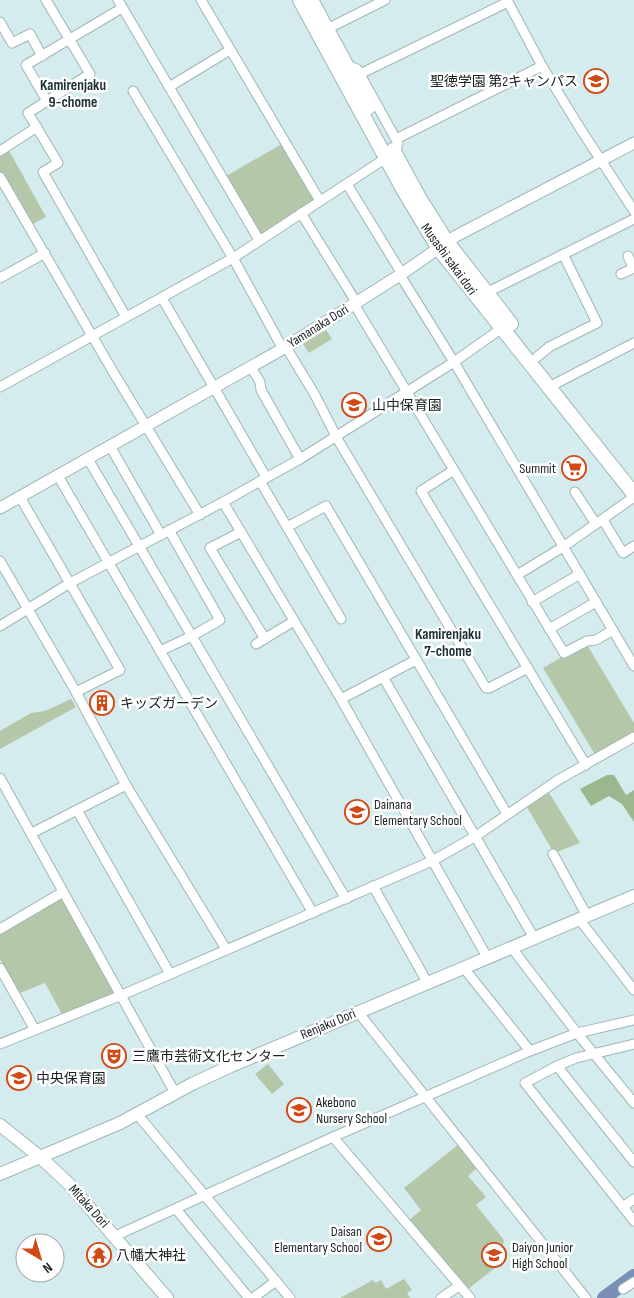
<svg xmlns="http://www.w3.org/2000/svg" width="634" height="1298" font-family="'Sofia Sans Condensed','Noto Sans JP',sans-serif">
<rect width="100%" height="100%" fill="#d4eced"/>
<g fill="#b4c8a9">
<path d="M 282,144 L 315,199 L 260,234 L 226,176 Z"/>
<path d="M 7,147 L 46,217 L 29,226 L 0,177 L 0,151 Z"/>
<path d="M 326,330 L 332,339 L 309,353 L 303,344 Z"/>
<path d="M 586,643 L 634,723 L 634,735 L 597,758 L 543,668 Z"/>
<path d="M 71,699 L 76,707 L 0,749 L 0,731 L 31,713 L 45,711 Z"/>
<path d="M 548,791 L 580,843 L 554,853 L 528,809 L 527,805 Z"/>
<path d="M 60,896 L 116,993 L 63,1016 L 45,983 L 20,993 L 0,959 L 0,932 Z"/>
<path d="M 268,1064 L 284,1084 L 272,1094 L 255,1074 Z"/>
<path d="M 459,1144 L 478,1167 L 468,1176 L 486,1197 L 476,1205 L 504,1240 L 502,1250 L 505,1260 L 467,1290 L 408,1221 L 421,1210 L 404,1188 Z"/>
<path d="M 404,1279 L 412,1290 L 407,1293 L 410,1298 L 340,1298 L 373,1280 L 375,1283 L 381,1280 L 386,1289 Z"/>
</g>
<path fill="#9bb78d" d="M 607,775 L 614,775 L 626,795 L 634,790 L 634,822 L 622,804 L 609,796 L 591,806 L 580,789 Z"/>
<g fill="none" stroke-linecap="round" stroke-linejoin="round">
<path stroke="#7a8fb7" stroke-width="14" d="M 604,1298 L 634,1276"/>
<defs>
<g id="minor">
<path d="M 46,0 L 90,74 L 47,101"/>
<path d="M 118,0 L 259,240"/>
<path d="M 201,0 L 320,201"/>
<path d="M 507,0 L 542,66 L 578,125 L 634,211"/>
<path d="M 122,8 L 26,65 L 47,101 L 28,113 L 58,163 L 43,172 L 126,317"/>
<path d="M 0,22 L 12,43 L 30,34 L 42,56"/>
<path d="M 323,31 L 385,0"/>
<path d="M 347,65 L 357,69 L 398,143 L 395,154"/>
<path d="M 360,74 L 508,2"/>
<path d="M 169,87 L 230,50"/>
<path d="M 133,91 L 233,258 L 283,349"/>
<path d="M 396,139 L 542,66"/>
<path d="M 0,151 L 37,127"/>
<path d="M 0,177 L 112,370 L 200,515"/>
<path d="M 347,184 L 402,274"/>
<path d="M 301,213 L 356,302"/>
<path d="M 628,256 L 633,268"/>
<path d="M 621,274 L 634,268"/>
<path d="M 400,275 L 454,362 L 634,666"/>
<path d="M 0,278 L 45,253"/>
<path d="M 486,293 L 634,219"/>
<path d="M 162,298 L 266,477"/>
<path d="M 354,304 L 517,575 L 563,547 L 634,497"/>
<path d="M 286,347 L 315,395 L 338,440 L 486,688 L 489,688 L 528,668"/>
<path d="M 537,357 L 549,347 L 597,323 L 563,254"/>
<path d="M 251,367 L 260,382 L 261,390 L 300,459"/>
<path d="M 0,387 L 233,258 L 386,158"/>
<path d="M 549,387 L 634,343"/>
<path d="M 110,446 L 161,535"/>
<path d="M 88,459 L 346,899"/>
<path d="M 454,470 L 421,491 L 586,765"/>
<path d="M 58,476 L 313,913"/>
<path d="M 260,481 L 341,619"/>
<path d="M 575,492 L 596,524"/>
<path d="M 20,497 L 120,670 L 76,692"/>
<path d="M 223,502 L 341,699 L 487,957"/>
<path d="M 603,520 L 623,553 L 634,546"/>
<path d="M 287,527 L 326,506 L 507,814"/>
<path d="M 241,532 L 210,548 L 265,639"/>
<path d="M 0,561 L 76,692 L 126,785 L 226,949"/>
<path d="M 517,575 L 564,653 L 587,641 L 596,640 L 613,630"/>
<path d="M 532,602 L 580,574"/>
<path d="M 0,626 L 70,583 L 223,502 L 300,459 L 454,362 L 502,328"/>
<path d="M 549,629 L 596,602"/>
<path d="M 256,644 L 294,621"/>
<path d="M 160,651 L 192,636 L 220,620 L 169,530"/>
<path d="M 383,677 L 534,938"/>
<path d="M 341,699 L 416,660"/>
<path d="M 0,778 L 175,1093"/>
<path d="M 77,810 L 170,974"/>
<path d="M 32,833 L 126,785"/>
<path d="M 553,854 L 587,916"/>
<path d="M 373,886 L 427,982"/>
<path d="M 579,919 L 634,990"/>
<path d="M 0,929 L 63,892"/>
<path d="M 511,947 L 577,1033 L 634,1103"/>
<path d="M 463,967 L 530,1051"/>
<path d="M 0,968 L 35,1030"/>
<path d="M 358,1012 L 586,1298"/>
<path d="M 0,1044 L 122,995 L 432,861 L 476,836 L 558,780 L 634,737"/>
<path d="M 634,1044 L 576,1058 L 557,1066 L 525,1083 L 634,1221"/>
<path d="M 557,1066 L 634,1162"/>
<path d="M 137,1114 L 290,1298"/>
<path d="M 333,1137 L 470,1298"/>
<path d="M 623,1207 L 634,1199"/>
<path d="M 176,1209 L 249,1298"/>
<path d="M 115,1236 L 333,1137 L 530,1051 L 577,1033 L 634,1020"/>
<path d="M 623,1289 L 634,1282"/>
<path d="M 253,1298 L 276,1281"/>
<path d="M 441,1298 L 459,1286"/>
</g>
<path id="tertiary" d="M 0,508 L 286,347 L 400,275 L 456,236 L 634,143"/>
<g id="secondary">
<path d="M 0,1125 L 40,1157 L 69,1184 L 167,1298"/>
<path d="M 0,1174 L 120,1123 L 192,1084 L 231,1066 L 634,896"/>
</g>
<g id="primary">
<path d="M 300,0 L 404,191 L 439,249 L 634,494"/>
<path d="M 311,0 L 369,107"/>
<path d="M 393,150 L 421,201 L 447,242 L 511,324"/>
</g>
</defs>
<use href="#minor" stroke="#9fb6b7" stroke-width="11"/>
<use href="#tertiary" stroke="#9fb6b7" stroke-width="13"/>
<use href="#secondary" stroke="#9fb6b7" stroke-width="14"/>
<use href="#primary" stroke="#9fb6b7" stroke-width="16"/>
<use href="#minor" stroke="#fff" stroke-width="9"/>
<use href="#tertiary" stroke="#fff" stroke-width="11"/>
<use href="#secondary" stroke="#fff" stroke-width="12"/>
<use href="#primary" stroke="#fff" stroke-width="14"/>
</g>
<defs>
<symbol id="school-ring" viewBox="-11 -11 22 22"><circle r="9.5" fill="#fff" stroke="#d14a16" stroke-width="1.5"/><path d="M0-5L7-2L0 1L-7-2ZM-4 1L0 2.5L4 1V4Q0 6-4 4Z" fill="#d14a16"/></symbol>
<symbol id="supermarket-ring" viewBox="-11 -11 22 22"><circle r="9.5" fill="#fff" stroke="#d14a16" stroke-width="1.5"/><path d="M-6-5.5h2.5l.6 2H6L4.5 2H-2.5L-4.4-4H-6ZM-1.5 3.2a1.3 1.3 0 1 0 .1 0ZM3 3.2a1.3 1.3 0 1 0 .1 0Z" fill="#d14a16"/></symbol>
<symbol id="building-ring" viewBox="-11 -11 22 22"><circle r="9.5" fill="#fff" stroke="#d14a16" stroke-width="1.5"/><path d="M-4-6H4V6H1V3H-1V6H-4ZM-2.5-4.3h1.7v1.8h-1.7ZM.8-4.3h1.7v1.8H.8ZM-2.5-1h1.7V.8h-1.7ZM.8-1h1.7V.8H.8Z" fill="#d14a16"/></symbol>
<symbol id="theatre-ring" viewBox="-11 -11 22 22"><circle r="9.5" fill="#fff" stroke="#d14a16" stroke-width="1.5"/><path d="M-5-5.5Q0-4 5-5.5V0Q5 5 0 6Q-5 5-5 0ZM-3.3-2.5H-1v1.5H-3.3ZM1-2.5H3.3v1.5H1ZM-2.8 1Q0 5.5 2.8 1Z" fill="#d14a16"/></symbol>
<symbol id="temple-ring" viewBox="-11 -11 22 22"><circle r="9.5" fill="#fff" stroke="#d14a16" stroke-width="1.5"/><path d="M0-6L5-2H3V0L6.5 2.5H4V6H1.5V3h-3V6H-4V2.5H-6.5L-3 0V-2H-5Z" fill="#d14a16"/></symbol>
</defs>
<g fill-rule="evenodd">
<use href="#school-ring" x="582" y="67" width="28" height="28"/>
<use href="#school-ring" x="340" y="391" width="28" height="28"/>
<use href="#supermarket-ring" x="560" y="454" width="28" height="28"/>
<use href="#building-ring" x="88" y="689" width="28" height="28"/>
<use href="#school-ring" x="343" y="798" width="28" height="28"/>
<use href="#theatre-ring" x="100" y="1042" width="28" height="28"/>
<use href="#school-ring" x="5" y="1064" width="28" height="28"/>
<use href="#school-ring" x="285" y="1096" width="28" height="28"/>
<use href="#school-ring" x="365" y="1225" width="28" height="28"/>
<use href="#temple-ring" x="85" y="1241" width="28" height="28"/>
<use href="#school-ring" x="480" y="1241" width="28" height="28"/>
</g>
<g text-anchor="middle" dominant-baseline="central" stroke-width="5" stroke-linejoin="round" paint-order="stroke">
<g font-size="14" fill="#192122" stroke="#fff" text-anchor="start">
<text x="578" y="81" text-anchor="end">聖徳学園 第2キャンパス</text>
<text x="372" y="405">山中保育園</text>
<text x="556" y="468" text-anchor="end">Summit</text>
<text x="120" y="703">キッズガーデン</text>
<text x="374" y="804">Dainana<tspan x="374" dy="16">Elementary School</tspan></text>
<text x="132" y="1056">三鷹市芸術文化センター</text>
<text x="36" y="1078">中央保育園</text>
<text x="316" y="1102">Akebono<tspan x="316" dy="16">Nursery School</tspan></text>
<text x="362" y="1231" text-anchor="end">Daisan<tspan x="362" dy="16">Elementary School</tspan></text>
<text x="512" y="1247">Daiyon Junior<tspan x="512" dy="16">High School</tspan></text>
<text x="116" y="1255">八幡大神社</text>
</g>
<g font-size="14" fill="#192122" stroke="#fff">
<text transform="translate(449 259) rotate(54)">Musashi sakai dori</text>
<text transform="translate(318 326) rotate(-32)">Yamanaka Dori</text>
<text transform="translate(328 1024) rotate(-23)">Renjaku Dori</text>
<text transform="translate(89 1206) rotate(48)">Mitaka Dori</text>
</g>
<g font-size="15" font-weight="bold" fill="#1d3132" stroke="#fff">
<text x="73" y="85">Kamirenjaku<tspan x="73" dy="17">9-chome</tspan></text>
<text x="448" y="634">Kamirenjaku<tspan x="448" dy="17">7-chome</tspan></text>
</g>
</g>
<g transform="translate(40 1258) rotate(142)"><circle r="24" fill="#ffffff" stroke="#a3a6a7"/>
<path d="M0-4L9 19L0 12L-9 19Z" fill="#d14a16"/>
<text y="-8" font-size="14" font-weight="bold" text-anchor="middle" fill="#192122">N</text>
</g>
</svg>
